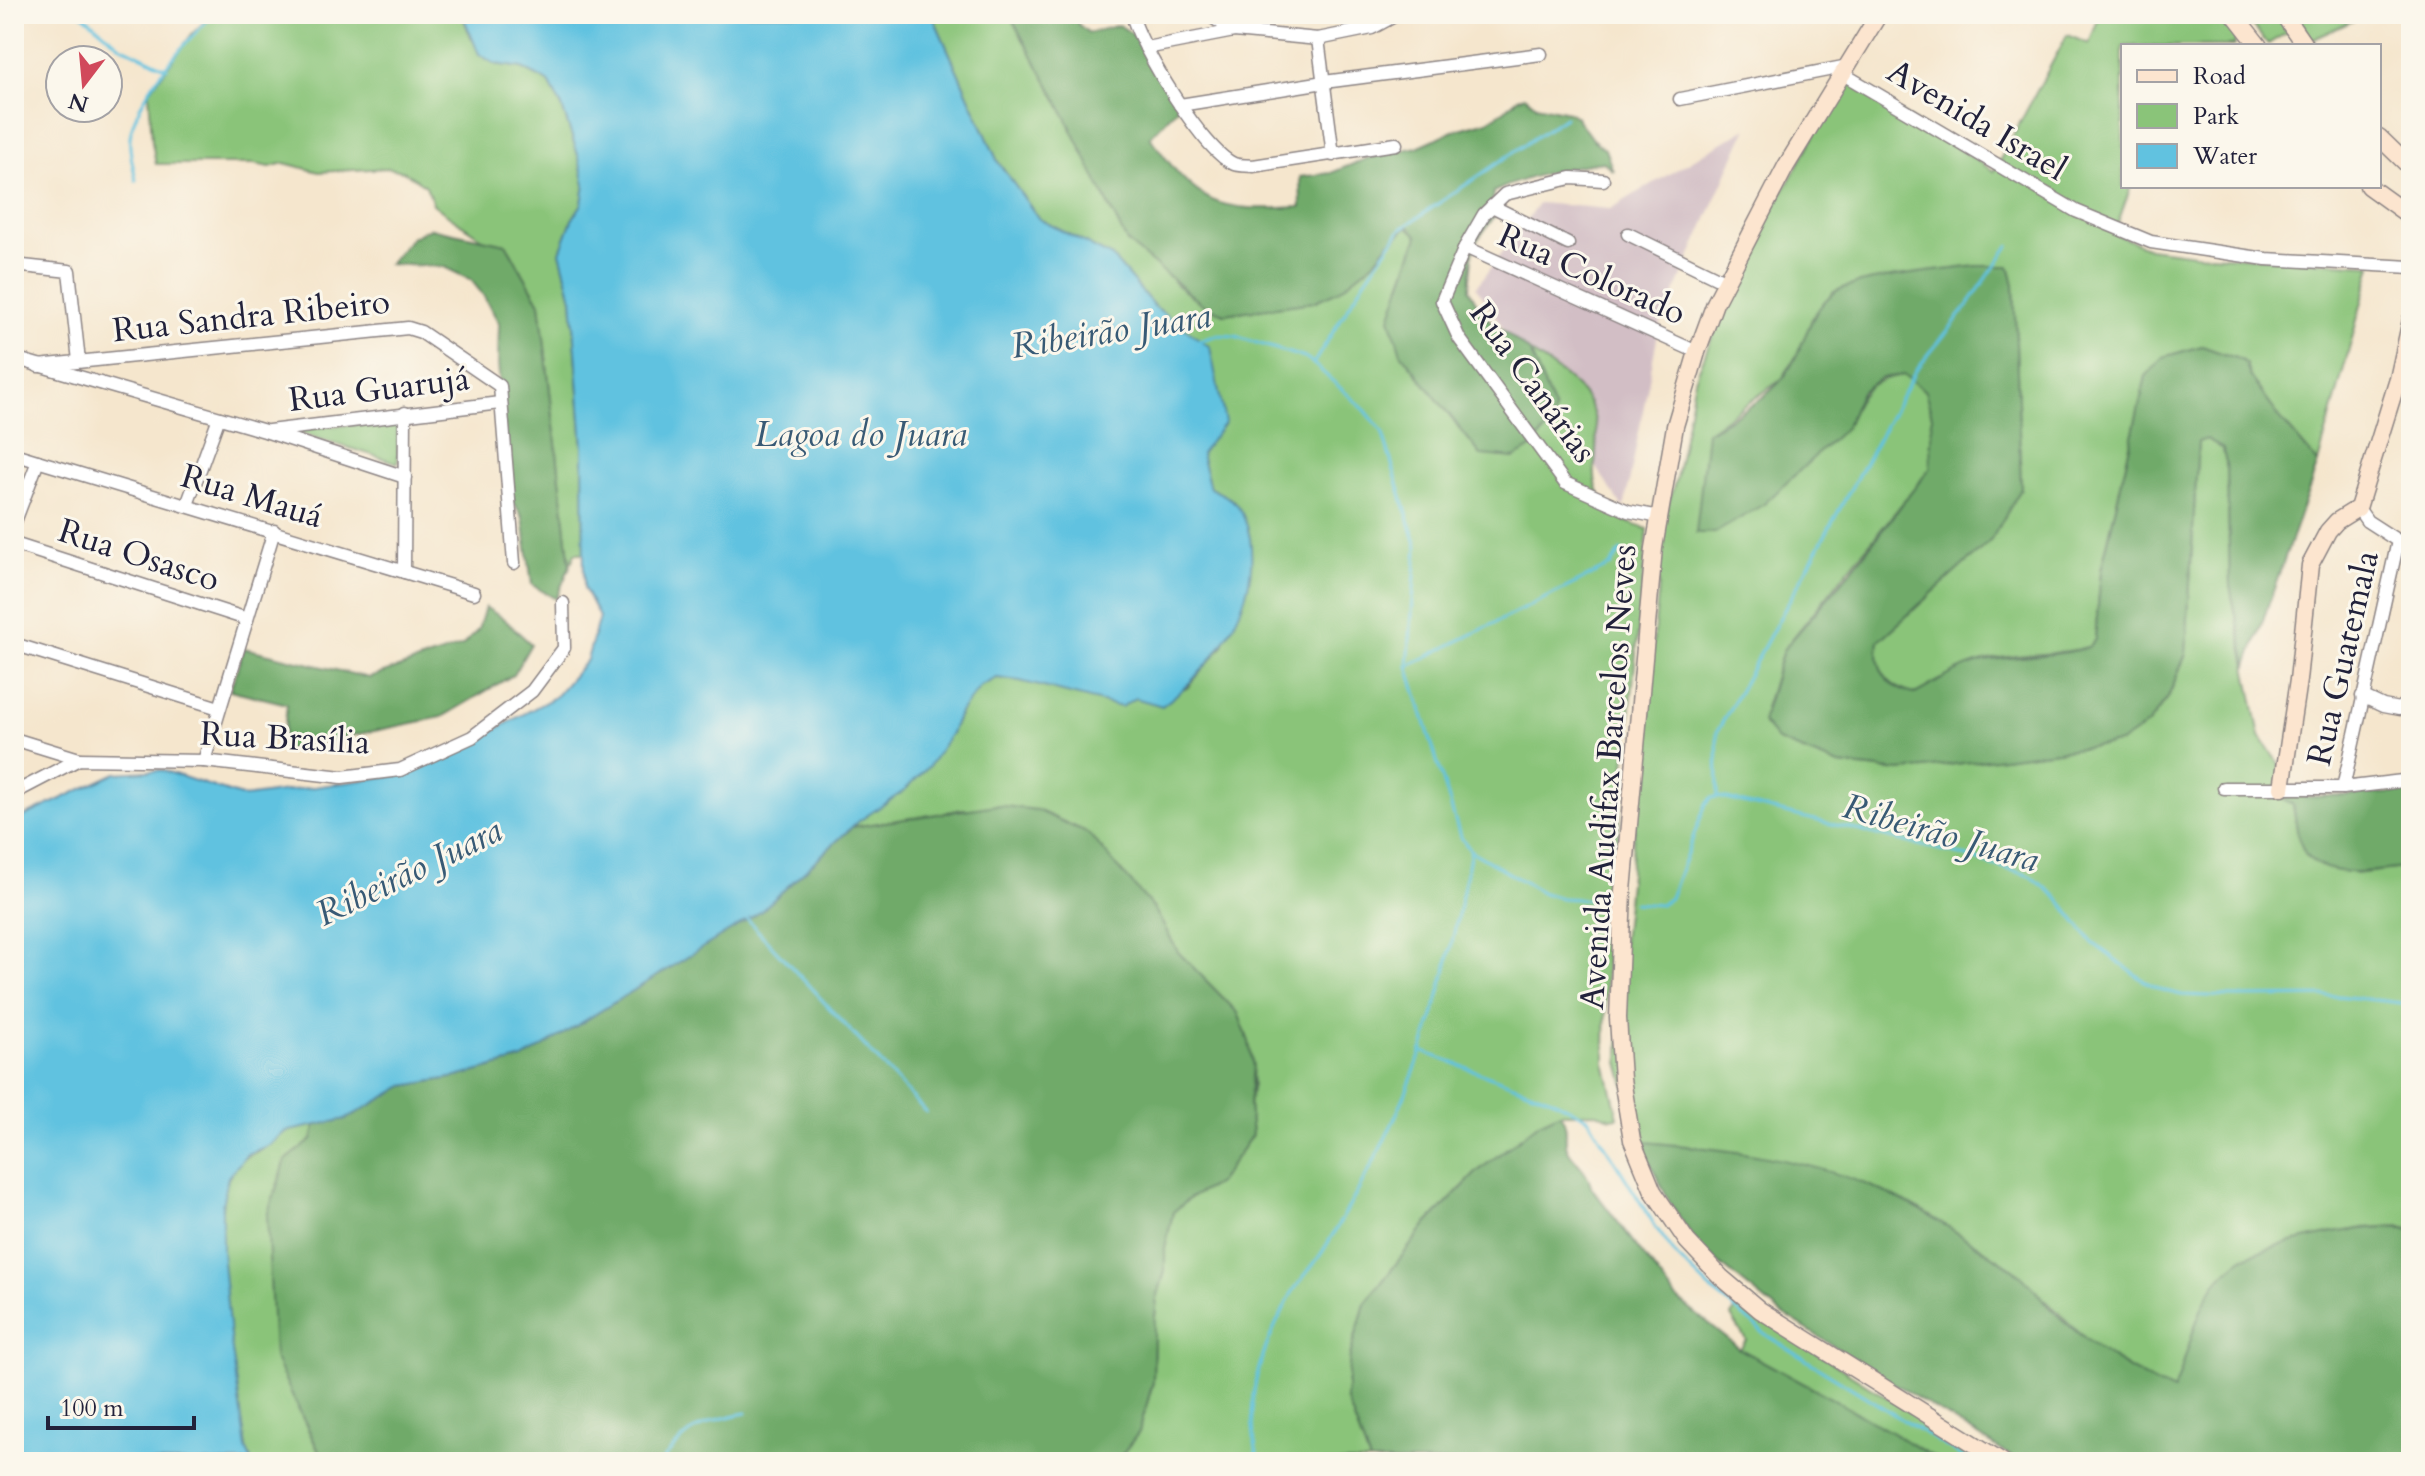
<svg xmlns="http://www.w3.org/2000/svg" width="2425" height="1476" font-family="Cardo,serif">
<rect width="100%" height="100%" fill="#fbf7ec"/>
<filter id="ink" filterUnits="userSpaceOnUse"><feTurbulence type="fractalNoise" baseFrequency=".0125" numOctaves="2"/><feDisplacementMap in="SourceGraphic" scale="16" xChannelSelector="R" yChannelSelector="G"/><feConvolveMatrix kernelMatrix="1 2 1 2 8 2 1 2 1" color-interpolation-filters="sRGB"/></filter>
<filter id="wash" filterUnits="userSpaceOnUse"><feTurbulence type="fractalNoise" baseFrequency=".006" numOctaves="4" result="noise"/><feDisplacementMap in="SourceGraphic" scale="32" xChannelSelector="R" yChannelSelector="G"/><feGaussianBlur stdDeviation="1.8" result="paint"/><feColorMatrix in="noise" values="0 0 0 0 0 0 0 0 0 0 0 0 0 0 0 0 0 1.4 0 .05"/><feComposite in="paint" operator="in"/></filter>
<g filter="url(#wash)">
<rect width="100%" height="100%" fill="#f5e6cd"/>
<path fill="#d2bec5" d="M 1747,128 L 1659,328 L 1624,509 L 1476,287 L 1539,203 L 1610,209 Z"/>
<g fill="#8ac479" stroke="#56735a" stroke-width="2">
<path d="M 212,14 L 462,14 L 471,38 L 495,64 L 522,68 L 549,82 L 562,107 L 579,158 L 585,184 L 582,204 L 572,220 L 560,252 L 572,298 L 583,447 L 584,553 L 575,553 L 570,566 L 540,303 L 506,244 L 486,241 L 442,211 L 433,204 L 426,186 L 403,171 L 388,168 L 319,172 L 284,163 L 270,167 L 254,164 L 156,164 L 152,142 L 149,92 L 192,34 Z"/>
<path d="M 932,14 L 1009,14 L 1058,101 L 1175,284 L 1202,304 L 1224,314 L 1313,302 L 1338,291 L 1374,262 L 1407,226 L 1418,236 L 1400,287 L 1401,353 L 1480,454 L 1515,458 L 1555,411 L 1530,352 C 1552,367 1582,384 1592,410 C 1599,428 1596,448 1595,465 C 1592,501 1616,522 1648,529 L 1606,962 L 1605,1063 L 1618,1117 L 1611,1118 L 1597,1113 L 1561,1113 L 1539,1123 L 1477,1172 L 1427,1224 L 1365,1304 L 1350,1356 L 1346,1398 L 1370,1462 L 1116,1462 L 1139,1432 L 1153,1382 L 1154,1326 L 1157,1298 L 1165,1271 L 1165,1249 L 1173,1212 L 1190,1198 L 1218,1183 L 1252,1135 L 1249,1105 L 1253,1084 L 1249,1042 L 1238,1013 L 1178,952 L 1155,910 L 1085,831 L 1037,810 L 962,809 L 908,820 L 852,827 L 951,733 C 958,714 974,681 998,678 C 1021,676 1094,699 1120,706 L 1135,698 L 1187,688 L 1224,644 L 1234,501 L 1210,488 L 1163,312 L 1154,306 L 1112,257 L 1039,219 L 998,162 Z"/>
<path d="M 2100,14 L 2221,14 L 2238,31 L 2234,46 L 2123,46 L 2123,186 L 2131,186 L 2114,234 L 2149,248 L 2195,254 L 2372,265 L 2318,463 L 2283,422 L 2250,377 L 2246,364 L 2241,360 L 2202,346 L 2163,357 L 2146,377 L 2101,570 L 2095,639 L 2091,646 C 2054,657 2019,652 1984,661 C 1959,668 1938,682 1915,694 C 1887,688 1874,668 1879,641 L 1990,540 L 2021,488 L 2014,284 L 1977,266 L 1859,283 L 1833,292 L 1812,318 L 1804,344 L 1782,379 L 1707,432 L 1845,428 C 1860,394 1865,380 1904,375 L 1925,391 L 1932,416 L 1931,468 L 1783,650 L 1765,708 L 1778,741 L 1839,765 L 1900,771 L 2119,743 L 2148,724 L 2168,698 L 2186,654 L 2198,441 L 2208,439 L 2223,449 L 2227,469 L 2230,586 L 2260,736 L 2279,764 L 2282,788 L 2278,795 L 2293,805 L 2299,840 L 2355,874 L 2411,867 L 2411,1230 L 2400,1226 L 2363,1228 L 2301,1240 L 2242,1259 L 2202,1310 L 2174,1392 L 2151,1382 L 2094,1347 L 2012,1268 L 1948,1227 L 1873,1187 L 1640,1143 L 1619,1062 L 1621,962 L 1659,585 L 1654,548 L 1676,479 L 1695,379 L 1740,269 L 1834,100 L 1849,81 L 1994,171 L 2067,35 L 2089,44 Z"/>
<path d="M 2242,14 L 2368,14 L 2311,40 L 2301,24 L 2268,44 Z"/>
<path d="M 397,422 L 398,463 L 287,429 Z"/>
<path d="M 316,1124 L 312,1140 L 286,1160 L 267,1216 L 298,1409 L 324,1462 L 252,1462 L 246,1448 C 239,1397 206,1213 230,1175 C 242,1155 250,1156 267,1146 C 273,1143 276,1138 281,1134 C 290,1128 305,1126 316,1124 Z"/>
<path d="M 1740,1304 L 1988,1462 L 1942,1462 L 1858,1413 L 1740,1349 L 1746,1340 L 1731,1316 Z"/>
</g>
<g fill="#6faa69" stroke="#486652" stroke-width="2">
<path d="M 1009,14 L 1072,14 L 1079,25 L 1089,33 L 1119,25 L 1131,33 L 1180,105 L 1150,137 C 1200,207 1216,212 1301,207 L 1300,177 L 1331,173 L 1368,158 L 1417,147 L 1453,131 L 1487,121 L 1505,110 L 1518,98 L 1525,96 L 1536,105 L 1568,112 L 1576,117 L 1592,139 L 1605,149 L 1613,171 L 1604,162 C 1568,166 1526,177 1493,192 L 1492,206 L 1495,216 L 1476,242 L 1472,257 L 1469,289 L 1483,314 L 1530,352 L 1555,411 L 1551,425 L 1530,449 L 1515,458 L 1481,455 L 1401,353 L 1390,318 L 1418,236 L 1408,226 L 1388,244 L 1374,262 L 1338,291 L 1313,302 L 1224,314 L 1202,304 L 1127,242 L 1058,101 Z"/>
<path d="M 430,228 L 506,244 L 540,303 L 570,566 L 556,599 L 532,585 L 523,518 L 509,494 L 498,364 L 499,323 L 483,295 L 471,280 L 444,267 L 389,264 L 412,237 Z"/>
<path d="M 1977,266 L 2009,266 L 2014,284 L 2021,489 L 1991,540 L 1879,641 C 1874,668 1887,689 1915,694 C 1940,681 1962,664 1991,660 C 2025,655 2058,657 2091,646 L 2095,639 L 2101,571 L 2146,376 L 2163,357 L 2202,346 L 2241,360 L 2246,364 L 2250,377 L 2283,422 L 2318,463 L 2247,666 L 2230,586 L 2227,469 L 2223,449 L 2207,439 L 2198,442 L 2186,654 L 2168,697 L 2148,724 L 2120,743 L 1901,771 L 1839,765 L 1778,741 L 1762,722 L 1783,650 L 1850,572 L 1930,468 L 1932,416 L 1925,391 L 1904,375 L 1881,378 L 1861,392 L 1845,428 L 1764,504 L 1715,533 L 1696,533 L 1707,432 C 1732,417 1764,401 1783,378 C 1804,352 1806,316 1832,294 C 1850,278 1949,270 1977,266 Z"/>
<path d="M 485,607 L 504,619 L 531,644 L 513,675 L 442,717 L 282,750 L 287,704 L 230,690 L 244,648 L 369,678 L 462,646 L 478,630 Z"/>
<path d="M 2411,792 L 2411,867 C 2383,870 2323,882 2305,853 C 2297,839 2296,822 2293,805 L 2278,795 L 2306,797 Z"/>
<path d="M 996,805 L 1037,810 L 1089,834 L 1155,910 L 1178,952 L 1238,1013 L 1249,1042 L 1253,1067 L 1249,1105 L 1252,1135 L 1218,1183 L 1190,1198 L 1173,1212 L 1165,1248 L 1165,1271 L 1157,1298 L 1154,1326 L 1153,1382 L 1139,1432 L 1116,1462 L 324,1462 L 274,1357 L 267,1216 L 286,1160 L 312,1140 L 316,1124 L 346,1119 L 404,1086 L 457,1077 L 523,1059 L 760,912 L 852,827 Z"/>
<path d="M 1560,1113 C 1571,1129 1562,1140 1568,1150 C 1577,1165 1586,1167 1592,1188 L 1676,1298 L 1740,1349 L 1858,1413 L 1942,1462 L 1370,1462 L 1346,1398 L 1350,1356 L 1365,1304 L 1427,1224 L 1477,1172 L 1539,1123 Z"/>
<path d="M 1646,1142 C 1723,1149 1800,1157 1873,1187 C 1921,1207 1966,1238 2010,1267 C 2029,1280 2044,1303 2062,1319 C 2095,1349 2132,1374 2174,1391 C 2187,1357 2194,1314 2216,1283 C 2222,1275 2235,1263 2243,1258 C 2276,1242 2377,1220 2411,1230 L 2411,1462 L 2020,1462 L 1779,1312 L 1699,1247 L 1669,1201 L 1640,1143 Z"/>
</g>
<path fill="#61c2e0" stroke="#42728e" stroke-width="2" d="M 462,14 L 932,14 L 998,162 L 1039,219 L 1112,257 L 1154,306 L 1210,347 L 1225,422 L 1201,454 L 1210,488 C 1217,492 1226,495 1232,500 C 1242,509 1248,526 1250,538 C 1260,606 1213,668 1162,706 L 1135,698 L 1121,707 L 1020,681 L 997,678 L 981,686 L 959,713 L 951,733 L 929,766 L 904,791 L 856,823 L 760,912 L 523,1059 L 457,1077 L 404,1086 L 346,1119 L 285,1132 L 270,1145 L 247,1154 L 228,1177 L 222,1205 L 222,1250 L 230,1336 L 246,1448 L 252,1462 L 14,1462 L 14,821 L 116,773 L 162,770 L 244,797 L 398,775 L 456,751 L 555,697 L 587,660 L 599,617 L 584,588 L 583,447 L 572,298 L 560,252 L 572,220 L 582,204 L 585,184 L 579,158 L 562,107 L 549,82 L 522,68 L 495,64 L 479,54 Z"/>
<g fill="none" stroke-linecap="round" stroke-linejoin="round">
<g stroke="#61c2e0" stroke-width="3">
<path d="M 82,14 L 119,45 L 167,68"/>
<path d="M 136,181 C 134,167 128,151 130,137 C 136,95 184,43 214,14"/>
<path d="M 1199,341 L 1217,335 L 1235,336 L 1308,359 L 1365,410 L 1382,431 L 1417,547 L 1408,666 L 1460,836 L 1471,851 L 1543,893 L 1561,898 L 1613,901"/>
<path d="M 1313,364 L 1366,279 L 1401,229 L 1565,117"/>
<path d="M 1408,666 L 1610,566 L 1621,551"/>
<path d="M 1718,797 L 1717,732 L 1916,370 L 1963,312 L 2009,246"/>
<path d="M 1633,903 L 1661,905 L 1670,898 L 1705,806 L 1711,798 L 1718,797 L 1957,854 L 2031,876 L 2056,896 L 2093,943 L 2144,981 L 2165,991 L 2182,995 L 2235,997 L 2338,996 L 2411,1004"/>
<path d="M 746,918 L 926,1112"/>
<path d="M 1421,1051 L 1552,1099 L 1588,1118 L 1657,1229 L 1677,1257 L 1707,1286 L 1769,1337 L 1971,1462"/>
<path d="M 661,1462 C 689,1428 704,1421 746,1413"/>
<path d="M 1259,1462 C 1245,1408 1254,1371 1277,1322 C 1283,1312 1287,1300 1294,1290 C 1304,1275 1317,1262 1326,1246 C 1357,1194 1384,1146 1407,1090 C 1439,1013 1455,932 1471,851"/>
</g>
</g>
</g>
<g filter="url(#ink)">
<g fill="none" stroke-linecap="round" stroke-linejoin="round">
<defs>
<g id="street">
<path d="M 1132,14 C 1139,46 1204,152 1234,164 C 1239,166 1248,165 1253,166 L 1396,144"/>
<path d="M 1207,14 L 1234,31 L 1318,39 L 1372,28 L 1398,14"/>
<path d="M 1318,39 L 1333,155"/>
<path d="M 1146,48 L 1234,31"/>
<path d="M 1843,74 L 2076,211 L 2151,242 L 2266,259 L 2411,267"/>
<path d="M 1680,99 L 1848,66"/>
<path d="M 1180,105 L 1324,82 L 1541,54"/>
<path d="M 1603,180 L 1571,178 L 1505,194 L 1484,214 L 1465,247 L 1442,301 L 1459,338 L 1565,483 L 1628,511 L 1660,517"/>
<path d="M 1492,206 L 1568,244"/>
<path d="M 1628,234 L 1726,282"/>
<path d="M 1465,247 L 1697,352"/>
<path d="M 14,265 L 69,271 L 79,361"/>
<path d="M 14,358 L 265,431 L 405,477"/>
<path d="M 38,366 L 408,328 L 421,332 L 500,386 L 514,563"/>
<path d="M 269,431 L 500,403"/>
<path d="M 14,454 L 474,593"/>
<path d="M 187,505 L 218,420"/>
<path d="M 2358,508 L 2367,521 L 2398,541 L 2411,538"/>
<path d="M 14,524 L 38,461"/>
<path d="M 14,544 L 247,619"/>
<path d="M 404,572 L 405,413"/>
<path d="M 14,644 L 219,708"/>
<path d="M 2362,696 L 2383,706 L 2399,709 L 2411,698"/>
<path d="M 14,739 L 79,759"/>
<path d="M 204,761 L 274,531"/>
<path d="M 2224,788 L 2343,788 L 2411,780"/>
<path d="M 2343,788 L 2398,541"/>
<path d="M 14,793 L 79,759 L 204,761 L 342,777 L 400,770 L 472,737 L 532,691 L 564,648 L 563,603"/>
</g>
<g id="secondary">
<path d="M 1879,14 L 1786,166 L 1715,303 L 1697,352 L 1675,426 L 1654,548 L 1623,891 L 1618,1018 L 1622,1079 L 1632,1140 L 1653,1191 L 1687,1241 L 1721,1277 L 1760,1310 L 2003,1462"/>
<path d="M 2234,14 L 2259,46"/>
<path d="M 2283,14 L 2305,46"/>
<path d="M 2379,137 L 2411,168"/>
<path d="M 2368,186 L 2411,217"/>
<path d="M 2282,788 L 2298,680 L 2310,565 L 2328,531 L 2337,521 L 2358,508 L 2398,379 L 2411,320"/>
<path d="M 14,789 L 17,791"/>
</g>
</defs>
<use href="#street" stroke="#8c8484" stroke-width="15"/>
<use href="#secondary" stroke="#8c8484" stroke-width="19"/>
<use href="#street" stroke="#fff" stroke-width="12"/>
<use href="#secondary" stroke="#fce5cf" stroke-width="16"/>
</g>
</g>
<g text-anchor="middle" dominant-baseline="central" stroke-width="6" stroke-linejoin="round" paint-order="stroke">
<g font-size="34" fill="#22223b" stroke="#fbf7ec">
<text transform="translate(1977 120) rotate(31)">Avenida Israel</text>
<text transform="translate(1592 274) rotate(24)">Rua Colorado</text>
<text transform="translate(251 316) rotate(-6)">Rua Sandra Ribeiro</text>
<text transform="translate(1533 382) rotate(54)">Rua Canárias</text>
<text transform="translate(379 389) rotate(-7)">Rua Guarujá</text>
<text transform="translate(252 496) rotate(17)">Rua Mauá</text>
<text transform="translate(139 555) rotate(18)">Rua Osasco</text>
<text transform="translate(2343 658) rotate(-77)">Rua Guatemala</text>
<text transform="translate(285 738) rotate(3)">Rua Brasília</text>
<text transform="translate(1608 777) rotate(-86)">Avenida Audifax Barcelos Neves</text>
</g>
<g font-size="36" font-style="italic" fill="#385a75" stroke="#fbf7ec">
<text transform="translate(1111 331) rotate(-9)">Ribeirão Juara</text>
<text x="861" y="434">Lagoa do Juara</text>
<text transform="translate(1941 833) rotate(16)">Ribeirão Juara</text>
<text transform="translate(409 872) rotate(-26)">Ribeirão Juara</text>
</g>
</g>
<rect width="2425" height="1476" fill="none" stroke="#fbf7ec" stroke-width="48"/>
<rect x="2121" y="44" width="260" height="144" fill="#fbf7ec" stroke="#a4a2a5" stroke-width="2"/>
<rect x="2137" y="70" width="40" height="12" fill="#fce5cf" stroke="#a4a2a5" stroke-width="2"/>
<text x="2193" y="84" font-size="24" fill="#22223b">Road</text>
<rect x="2137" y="104" width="40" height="24" fill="#8ac479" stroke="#a4a2a5" stroke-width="2"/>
<text x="2193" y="124" font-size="24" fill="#22223b">Park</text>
<rect x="2137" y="144" width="40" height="24" fill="#61c2e0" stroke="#a4a2a5" stroke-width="2"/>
<text x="2193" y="164" font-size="24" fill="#22223b">Water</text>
<g transform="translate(84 84) rotate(196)"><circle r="38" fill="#fbf7ec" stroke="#a4a2a5" stroke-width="2"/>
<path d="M0-6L14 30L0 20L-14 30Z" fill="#d1495b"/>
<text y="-12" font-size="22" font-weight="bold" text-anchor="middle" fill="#22223b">N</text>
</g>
<path d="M48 1416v12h146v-12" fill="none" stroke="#22223b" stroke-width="4"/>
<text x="60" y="1416" font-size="24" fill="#22223b" stroke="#fbf7ec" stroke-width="6" paint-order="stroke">100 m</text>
</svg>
